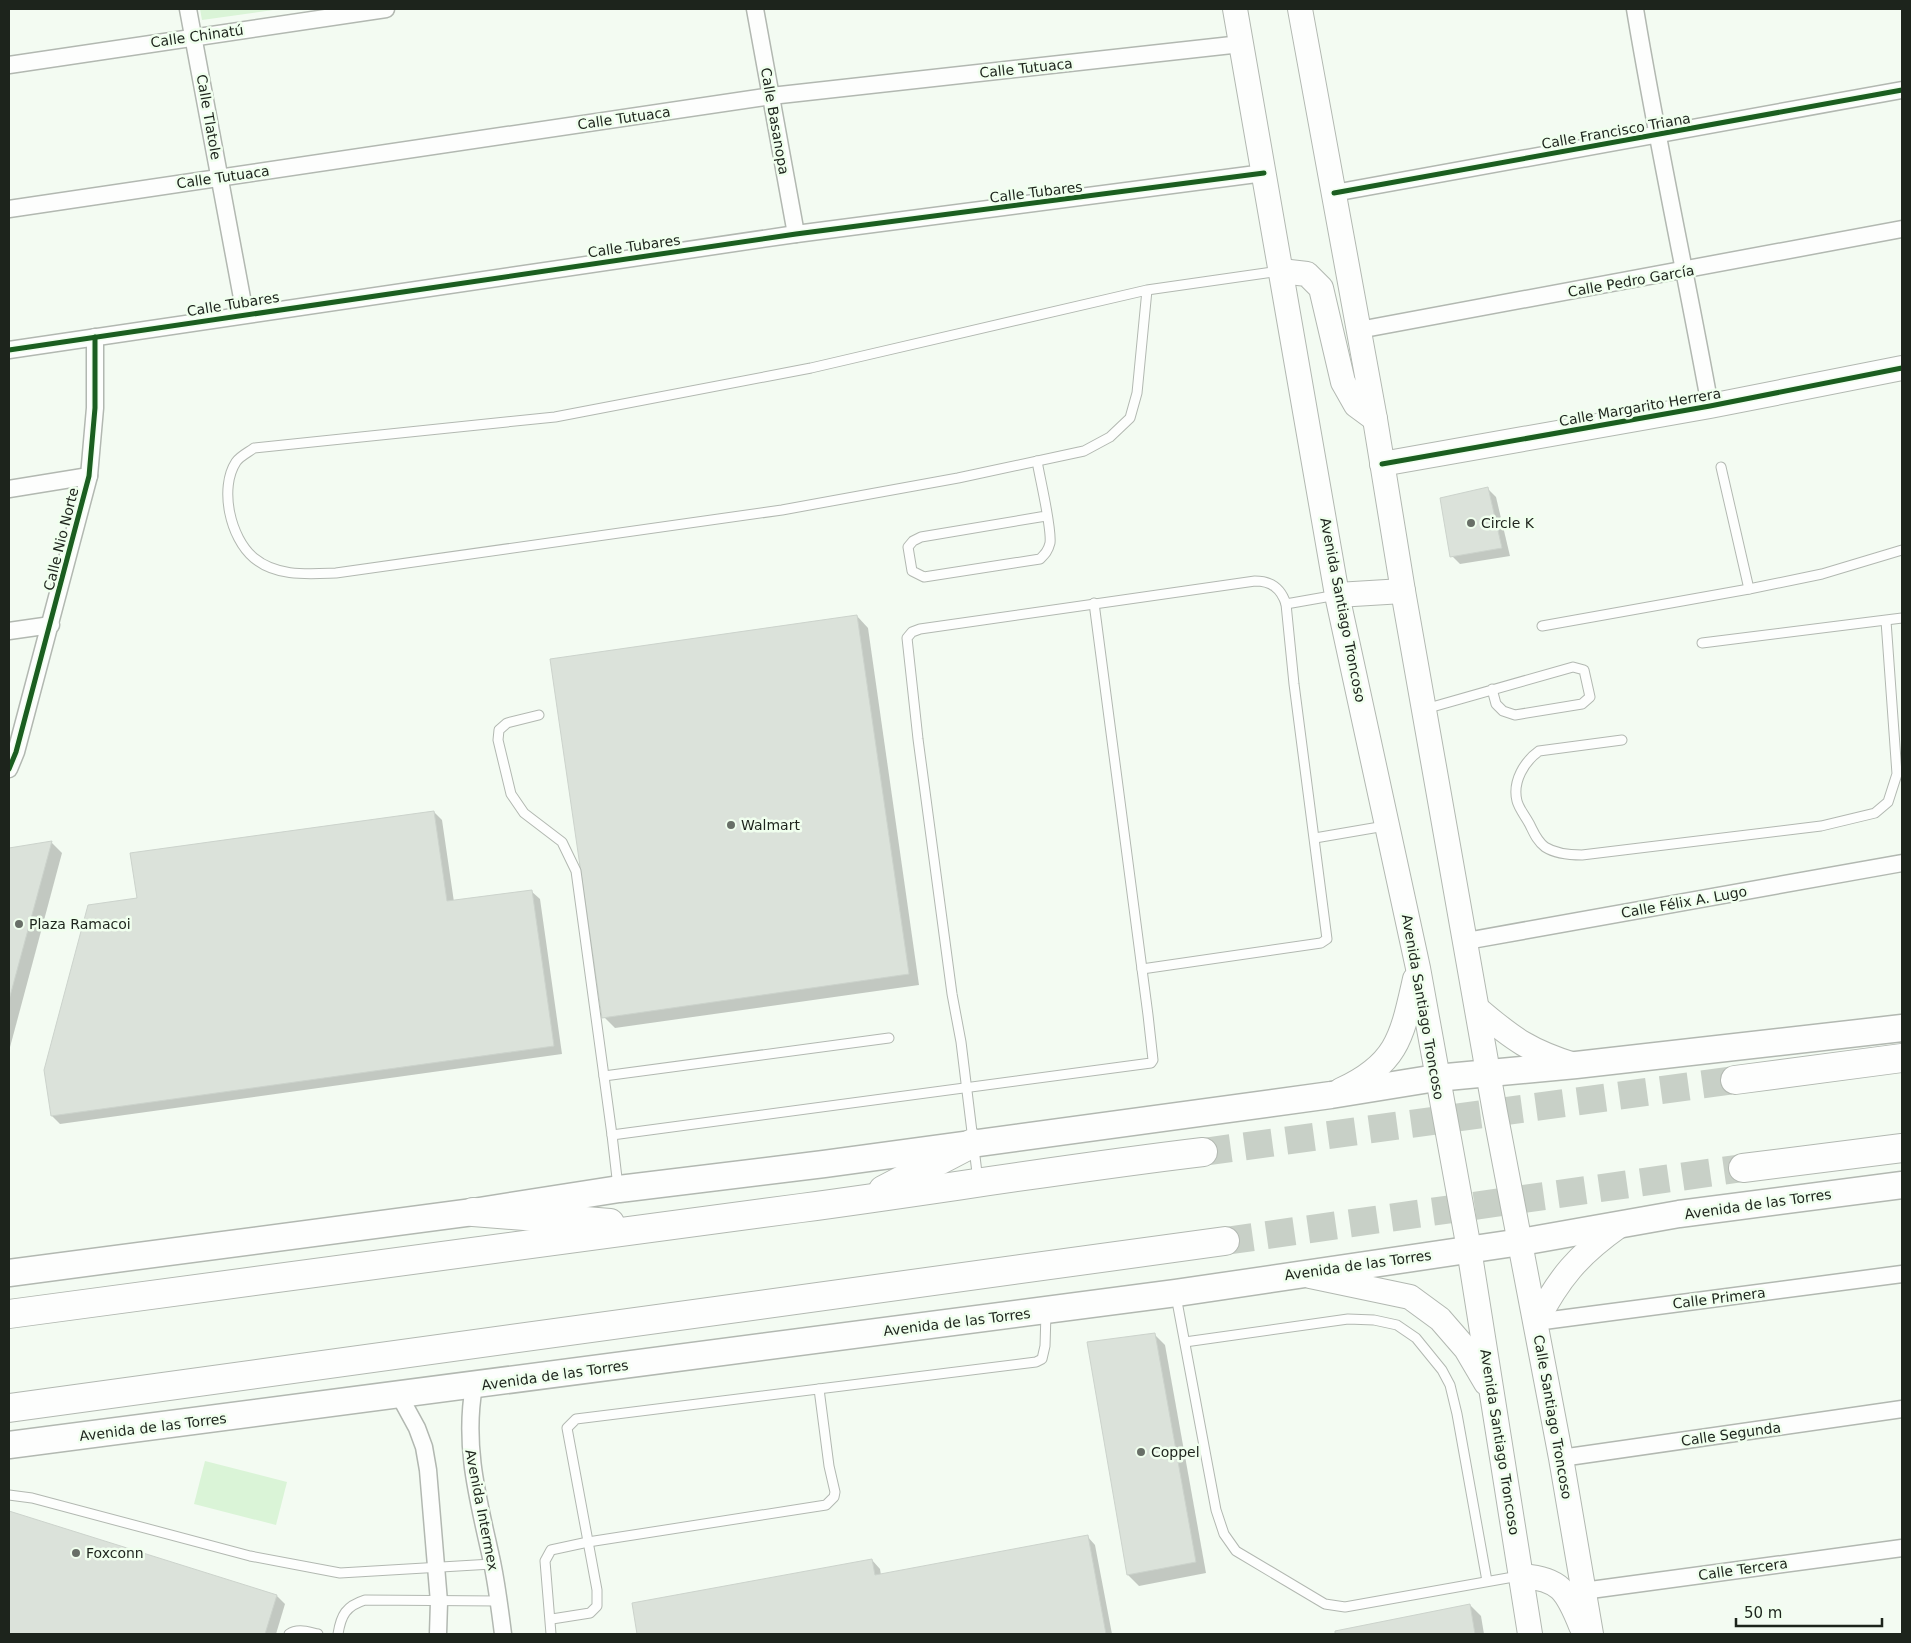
<svg xmlns="http://www.w3.org/2000/svg" width="1911" height="1643" font-family="'DejaVu Sans',sans-serif">
<rect width="100%" height="100%" fill="#f3fbf2"/>
<g fill="#daf4d7">
<path d="M 200,9 L 280,9 L 202,20 Z"/>
<path d="M 205,1461 L 287,1482 L 276,1525 L 194,1504 Z"/>
</g>
<g fill="#0003">
<path d="M 1488,489 L 1496,497 L 1510,556 L 1460,564 L 1452,556 Z"/>
<path d="M 857,616 L 868,628 L 919,985 L 615,1028 L 604,1017 Z"/>
<path d="M 434,812 L 442,820 L 454,902 L 531,891 L 540,899 L 562,1054 L 60,1124 L 52,1116 L 138,899 Z"/>
<path d="M 51,842 L 62,853 L 9,1051 L 9,849 Z"/>
<path d="M 1154,1334 L 1165,1345 L 1206,1573 L 1139,1586 L 1128,1575 Z"/>
<path d="M 9,1513 L 277,1596 L 285,1604 L 276,1634 L 9,1634 Z"/>
<path d="M 1087,1536 L 1095,1545 L 1112,1634 L 639,1634 L 634,1604 L 872,1560 L 880,1569 L 881,1575 Z"/>
<path d="M 1470,1605 L 1481,1616 L 1484,1634 L 1336,1634 L 1336,1632 Z"/>
</g>
<g fill="#dbe2da" stroke="#ccd3cc">
<path d="M 1488,487 L 1502,548 L 1450,557 L 1440,498 Z"/>
<path d="M 857,615 L 909,974 L 602,1018 L 550,659 Z"/>
<path d="M 434,811 L 447,901 L 532,890 L 554,1046 L 51,1116 L 44,1070 L 88,905 L 137,898 L 130,853 Z"/>
<path d="M 52,841 L 9,1000 L 9,848 Z"/>
<path d="M 1155,1333 L 1196,1562 L 1127,1575 L 1087,1342 Z"/>
<path d="M 9,1511 L 277,1595 L 265,1634 L 9,1634 Z"/>
<path d="M 1088,1535 L 1106,1634 L 637,1634 L 632,1603 L 872,1559 L 875,1575 Z"/>
<path d="M 1470,1604 L 1475,1634 L 1335,1634 L 1335,1631 Z"/>
</g>
<g fill="none" stroke-linecap="round" stroke-linejoin="round">
<g stroke="#c8d0c7" stroke-width="28" stroke-dasharray="28 14" stroke-linecap="butt">
<path d="M 1203,1152 L 1735,1080"/>
<path d="M 1225,1241 L 1743,1168"/>
</g>
<defs>
<g id="lane">
<path d="M 1147,290 L 1137,393 L 1130,418 L 1110,437 L 1084,451 L 958,478 L 782,510 L 336,573 C 308,574 277,577 254,558 C 230,538 219,488 236,462 C 240,456 249,452 254,448 L 555,417 L 811,368 L 1147,290 L 1280,271"/>
<path d="M 1037,461 C 1040,479 1052,528 1050,543 C 1048,551 1045,554 1040,559 L 924,577 L 912,571 L 908,547 L 913,541 L 921,537 L 1046,516"/>
<path d="M 1721,467 L 1749,589"/>
<path d="M 1542,626 L 1749,589 L 1822,574 L 1902,550"/>
<path d="M 1702,643 L 1902,618"/>
<path d="M 1425,709 L 1573,667 L 1584,670 L 1590,697 L 1582,704 L 1515,715 L 1503,711 L 1496,704 L 1492,689"/>
<path d="M 539,715 L 507,723 L 499,730 L 498,740 L 511,794 L 524,813 L 562,842 L 576,871 L 612,1135"/>
<path d="M 1622,740 L 1539,751 C 1525,761 1512,781 1517,801 C 1519,809 1526,817 1530,825 C 1534,833 1537,841 1545,847 C 1556,854 1569,855 1582,855 L 1821,826 L 1875,813 L 1888,802 L 1897,774 L 1886,621"/>
<path d="M 1315,838 L 1385,826"/>
<path d="M 1142,969 L 1321,943 L 1327,939 L 1294,684 L 1286,604"/>
<path d="M 604,1076 L 889,1038"/>
<path d="M 978,1181 L 961,1042 L 952,994 L 918,739 L 907,638 L 912,632 L 920,629 L 1255,581 C 1271,581 1281,588 1286,604 L 1337,595"/>
<path d="M 618,1187 L 612,1135 L 1151,1063 L 1153,1060 L 1148,1015 L 1094,603"/>
<path d="M 1176,1296 L 1216,1510 L 1224,1534 L 1236,1551 L 1325,1604 L 1345,1607 L 1519,1576"/>
<path d="M 1185,1342 L 1348,1319 L 1374,1320 L 1397,1325 L 1416,1338 L 1442,1370 L 1450,1385 L 1457,1414 L 1487,1581"/>
<path d="M 9,1495 L 32,1498 L 250,1556 L 340,1573 L 492,1564"/>
<path d="M 552,1619 L 590,1613 L 597,1606 L 597,1590 L 567,1428 L 576,1419 L 1036,1362 L 1042,1359 L 1045,1346 L 1046,1313"/>
<path d="M 289,1634 C 298,1628 308,1632 318,1634"/>
<path d="M 338,1634 C 341,1615 346,1606 365,1600 L 499,1601"/>
<path d="M 551,1634 L 545,1561 L 551,1550 L 588,1542 L 826,1505 L 834,1497 L 835,1492 L 829,1466 L 819,1389"/>
</g>
<g id="street">
<path d="M 188,9 L 245,314"/>
<path d="M 755,9 L 796,234"/>
<path d="M 1635,9 C 1657,142 1686,274 1710,406"/>
<path d="M 9,65 L 386,9"/>
<path d="M 1334,193 L 1902,90"/>
<path d="M 9,209 L 771,96 L 1241,44"/>
<path d="M 1359,330 L 1902,229"/>
<path d="M 9,350 L 796,234 L 1264,173"/>
<path d="M 9,489 L 89,476"/>
<path d="M 9,631 L 51,625"/>
<path d="M 9,769 L 16,752 L 89,476 L 95,408 L 95,337"/>
<path d="M 1466,941 L 1902,863"/>
<path d="M 1536,1322 L 1902,1274"/>
<path d="M 474,1386 C 463,1448 479,1502 492,1562 C 497,1586 500,1610 503,1634"/>
<path d="M 399,1395 L 417,1428 L 424,1447 L 428,1470 L 439,1602 L 438,1634"/>
<path d="M 1561,1458 L 1902,1409"/>
<path d="M 1583,1591 L 1902,1548"/>
</g>
<g id="secondary">
<path d="M 1235,9 L 1337,595 L 1418,968 L 1469,1249 L 1530,1634"/>
<path d="M 1300,9 L 1375,419 L 1403,591 L 1495,1112 L 1561,1458 L 1591,1634"/>
<path d="M 1281,271 L 1307,274 L 1321,288 L 1343,382 L 1356,405 L 1375,419"/>
<path d="M 1382,464 L 1710,406 L 1902,368"/>
<path d="M 1337,595 L 1403,591"/>
<path d="M 1479,1010 C 1514,1040 1530,1051 1574,1065"/>
<path d="M 1341,1090 C 1398,1064 1402,1036 1415,979"/>
<path d="M 1310,1276 L 1410,1297 L 1440,1319 L 1466,1349 L 1486,1383"/>
<path d="M 1536,1322 C 1559,1278 1578,1255 1619,1226"/>
<path d="M 1521,1576 C 1560,1578 1567,1591 1581,1626"/>
</g>
<g id="primary">
<path d="M 9,1273 L 473,1212 L 619,1189 L 824,1164 L 1331,1095 L 1436,1078 L 1576,1065 L 1902,1028"/>
<path d="M 9,1445 L 1176,1293 L 1521,1242 L 1679,1214 L 1902,1185"/>
</g>
<g id="highway">
<path d="M 1735,1080 L 1902,1058"/>
<path d="M 1743,1168 L 1902,1148"/>
<path d="M 883,1190 L 973,1143"/>
<path d="M 473,1212 L 610,1223"/>
<path d="M 9,1314 C 273,1279 537,1244 801,1208 C 935,1190 1068,1168 1203,1152"/>
<path d="M 9,1408 L 1225,1241"/>
</g>
</defs>
<use href="#lane" stroke="#b2b8b1" stroke-width="11"/>
<use href="#street" stroke="#b2b8b1" stroke-width="19"/>
<use href="#secondary" stroke="#b2b8b1" stroke-width="26"/>
<use href="#primary" stroke="#b2b8b1" stroke-width="29"/>
<use href="#highway" stroke="#b2b8b1" stroke-width="30"/>
<use href="#lane" stroke="#fdfefd" stroke-width="9"/>
<use href="#street" stroke="#fdfefd" stroke-width="16"/>
<use href="#secondary" stroke="#fdfefd" stroke-width="24"/>
<use href="#primary" stroke="#fdfefd" stroke-width="26"/>
<use href="#highway" stroke="#fdfefd" stroke-width="28"/>
<defs>
<g id="cycleway">
<path d="M 1334,193 L 1902,90"/>
<path d="M 9,350 L 796,234 L 1264,173"/>
<path d="M 1382,464 L 1710,406 L 1902,368"/>
<path d="M 9,769 L 16,752 L 89,476 L 95,408 L 95,337"/>
</g>
</defs>
<use href="#cycleway" stroke="#f0ffee" stroke-width="8"/>
<use href="#cycleway" stroke="#1b5e20" stroke-width="5"/>
</g>
<g fill="#686f67" stroke="#f0ffee" stroke-width="2">
<circle cx="1471" cy="523" r="5"/>
<circle cx="731" cy="825" r="5"/>
<circle cx="19" cy="924" r="5"/>
<circle cx="1141" cy="1452" r="5"/>
<circle cx="76" cy="1553" r="5"/>
</g>
<g text-anchor="middle" dominant-baseline="central" stroke-width="5" stroke-linejoin="round" paint-order="stroke">
<g font-size="14" fill="#1d241c" stroke="#f0ffee">
<text transform="translate(197 36) rotate(-8)">Calle Chinatú</text>
<text transform="translate(1026 68) rotate(-6)">Calle Tutuaca</text>
<text transform="translate(209 117) rotate(80)">Calle Tlatole</text>
<text transform="translate(624 118) rotate(-8)">Calle Tutuaca</text>
<text transform="translate(775 121) rotate(80)">Calle Basanopa</text>
<text transform="translate(1616 131) rotate(-10)">Calle Francisco Triana</text>
<text transform="translate(223 177) rotate(-8)">Calle Tutuaca</text>
<text transform="translate(1036 192) rotate(-7)">Calle Tubares</text>
<text transform="translate(634 246) rotate(-8)">Calle Tubares</text>
<text transform="translate(1631 281) rotate(-10)">Calle Pedro García</text>
<text transform="translate(233 304) rotate(-9)">Calle Tubares</text>
<text transform="translate(1640 407) rotate(-10)">Calle Margarito Herrera</text>
<text transform="translate(61 539) rotate(-76)">Calle Nio Norte</text>
<text transform="translate(1343 610) rotate(79)">Avenida Santiago Troncoso</text>
<text transform="translate(1684 902) rotate(-10)">Calle Félix A. Lugo</text>
<text transform="translate(1423 1007) rotate(80)">Avenida Santiago Troncoso</text>
<text transform="translate(1758 1204) rotate(-8)">Avenida de las Torres</text>
<text transform="translate(1358 1265) rotate(-8)">Avenida de las Torres</text>
<text transform="translate(1719 1298) rotate(-7)">Calle Primera</text>
<text transform="translate(957 1322) rotate(-7)">Avenida de las Torres</text>
<text transform="translate(555 1375) rotate(-8)">Avenida de las Torres</text>
<text transform="translate(1553 1417) rotate(80)">Calle Santiago Troncoso</text>
<text transform="translate(153 1427) rotate(-7)">Avenida de las Torres</text>
<text transform="translate(1731 1434) rotate(-8)">Calle Segunda</text>
<text transform="translate(1500 1442) rotate(81)">Avenida Santiago Troncoso</text>
<text transform="translate(482 1510) rotate(79)">Avenida Intermex</text>
<text transform="translate(1743 1569) rotate(-8)">Calle Tercera</text>
</g>
<g font-size="14" fill="#1d241c" stroke="#f0ffee" text-anchor="start">
<text x="1481" y="523">Circle K</text>
<text x="741" y="825">Walmart</text>
<text x="29" y="924">Plaza Ramacoi</text>
<text x="1151" y="1452">Coppel</text>
<text x="86" y="1553">Foxconn</text>
</g>
</g>
<rect width="1911" height="1643" fill="none" stroke="#1d241c" stroke-width="20"/>
<path d="M1736 1618v8h146v-8" fill="none" stroke="#1d241c" stroke-width="2.5"/>
<text x="1744" y="1618" font-size="15" fill="#1d241c" stroke="#f0ffee" stroke-width="4" paint-order="stroke">50 m</text>
</svg>
